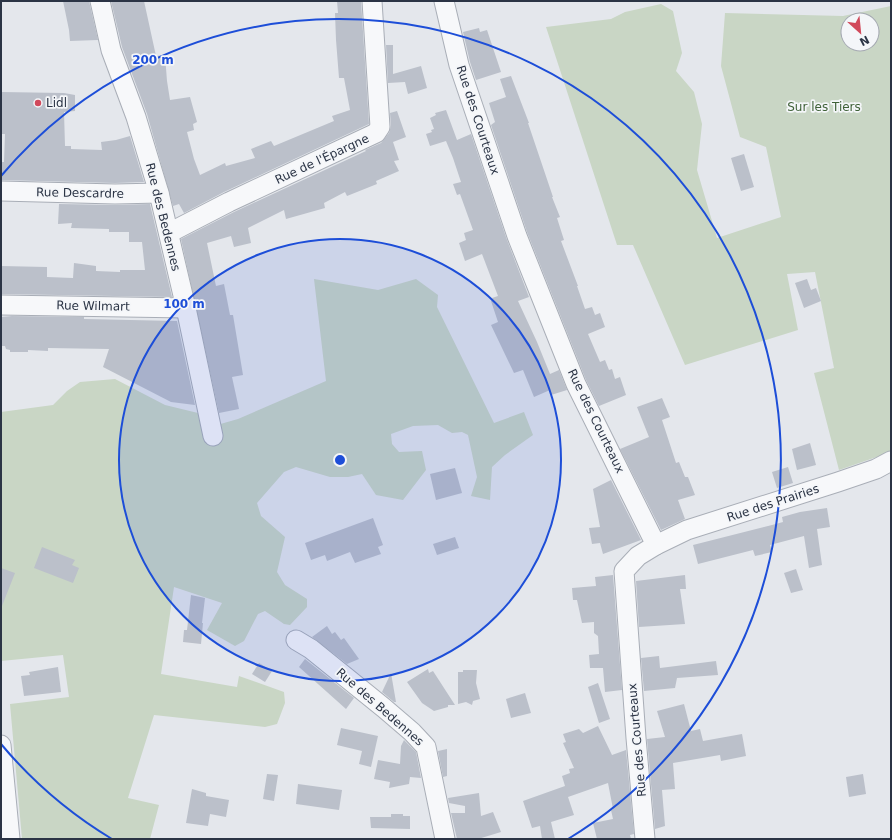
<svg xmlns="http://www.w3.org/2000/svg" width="892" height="840" font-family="'DejaVu Sans',sans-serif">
<rect width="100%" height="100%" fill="#e4e7ec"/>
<g fill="#c9d6c5" fill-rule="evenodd">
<path d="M 661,4 L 673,11 L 682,53 L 676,71 L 694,92 L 702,124 L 697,170 L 717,238 L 781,217 L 766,147 L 740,137 L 721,66 L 725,13 L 843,16 L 891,6 L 891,452 L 839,470 L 814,373 L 834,368 L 815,272 L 787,274 L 798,330 L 685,365 L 633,245 L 617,245 L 546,27 L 611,19 L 625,12 ZM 848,20 L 872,20 L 872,44 L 848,44 Z"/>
<path d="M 314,279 L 378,290 L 416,279 L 438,295 L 437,307 L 494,423 L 524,412 L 533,435 L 505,455 L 492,467 L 490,500 L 471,496 L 477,477 L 468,435 L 462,432 L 452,433 L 438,425 L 413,426 L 391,434 L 392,444 L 399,452 L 422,451 L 426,470 L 403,500 L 376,495 L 362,474 L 348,477 L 330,477 L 296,467 L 284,472 L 257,503 L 261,516 L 285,537 L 277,572 L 285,585 L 307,599 L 307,607 L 290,625 L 284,624 L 265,611 L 258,614 L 244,641 L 235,646 L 207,630 L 222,603 L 174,587 L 161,674 L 237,687 L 239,676 L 284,692 L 285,703 L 277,724 L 265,727 L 154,715 L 128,798 L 159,805 L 150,839 L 22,839 L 10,704 L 69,697 L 63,655 L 1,661 L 1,412 L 53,405 L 67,391 L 80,382 L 115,379 L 165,405 L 198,413 L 203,429 L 238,419 L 326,381 Z"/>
</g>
<g fill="#bbc0ca">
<path d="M 63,1 L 89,1 L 98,40 L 70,41 L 69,30 Z"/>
<path d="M 111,1 L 144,1 L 156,56 L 165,55 L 167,81 L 170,100 L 190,97 L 197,122 L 193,124 L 194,130 L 187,132 L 194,159 L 200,175 L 225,163 L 226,166 L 255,158 L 251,149 L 271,141 L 274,146 L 334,121 L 332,116 L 350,110 L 344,78 L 339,78 L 336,40 L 335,13 L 338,13 L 337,1 L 361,1 L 369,124 L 224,192 L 184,213 L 179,204 L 173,206 L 147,114 L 122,47 Z"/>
<path d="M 479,28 L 480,32 L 487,30 L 501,72 L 476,80 L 470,62 L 463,32 Z"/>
<path d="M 386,45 L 393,45 L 393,74 L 421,66 L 427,88 L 408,94 L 405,82 L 388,83 Z"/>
<path d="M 511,76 L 529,123 L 528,123 L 553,197 L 552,197 L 560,217 L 557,218 L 564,240 L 561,241 L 578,286 L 577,286 L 585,309 L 592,307 L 595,315 L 600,313 L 605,327 L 588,334 L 600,362 L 605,360 L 609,370 L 612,369 L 615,379 L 620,377 L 626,395 L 599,406 L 586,380 L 527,232 L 491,125 L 495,122 L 489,103 L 506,97 L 500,79 Z"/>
<path d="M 1,92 L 64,93 L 75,95 L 75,111 L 64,112 L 65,146 L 71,146 L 71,149 L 102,150 L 101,142 L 116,140 L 130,136 L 144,182 L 115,183 L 1,180 L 1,162 L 4,162 L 5,134 L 1,134 Z"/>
<path d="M 446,110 L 457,140 L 471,134 L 507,240 L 529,297 L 518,301 L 537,342 L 550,374 L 559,370 L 567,390 L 551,395 L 550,390 L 534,397 L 523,370 L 514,373 L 491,325 L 498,322 L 491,301 L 493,300 L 492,298 L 498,296 L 482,254 L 465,261 L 459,243 L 466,240 L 464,233 L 473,230 L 460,194 L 457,195 L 453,184 L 461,182 L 453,158 L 446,141 L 430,146 L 426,134 L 432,132 L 431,130 L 434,129 L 430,118 L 436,115 L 435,113 Z"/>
<path d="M 397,111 L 406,137 L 393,142 L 399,160 L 394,161 L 399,171 L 376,181 L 377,184 L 347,196 L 345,192 L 324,203 L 325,208 L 286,219 L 284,210 L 248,228 L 251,243 L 234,247 L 231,236 L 207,243 L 216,286 L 224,284 L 230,315 L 233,315 L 243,375 L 232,377 L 239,409 L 219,413 L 181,239 L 234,212 L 366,151 L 365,150 L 381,143 L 389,133 L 391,126 L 390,113 Z"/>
<path d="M 744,154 L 754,187 L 741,191 L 731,158 Z"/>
<path d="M 59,204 L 115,205 L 150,204 L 172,297 L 1,294 L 1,266 L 47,267 L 47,277 L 73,278 L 74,263 L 96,266 L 96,271 L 120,272 L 120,270 L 145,270 L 142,242 L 129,242 L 129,232 L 109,232 L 109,229 L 71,228 L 72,223 L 58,224 Z"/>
<path d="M 807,279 L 811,290 L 816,288 L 821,301 L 804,308 L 795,283 Z"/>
<path d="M 12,316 L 84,317 L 84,319 L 177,321 L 195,405 L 171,402 L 103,367 L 109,349 L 48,348 L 48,351 L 28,350 L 28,352 L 10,352 L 10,350 L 6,349 L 5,346 L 1,346 L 1,317 Z"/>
<path d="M 662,398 L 670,417 L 662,420 L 676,463 L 679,462 L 685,477 L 688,477 L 695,495 L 678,500 L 685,519 L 661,530 L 620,449 L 649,437 L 637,407 Z"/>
<path d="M 810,443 L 816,465 L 797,470 L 792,449 Z"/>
<path d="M 788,467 L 793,483 L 777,488 L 772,472 Z"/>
<path d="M 455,468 L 462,493 L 436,500 L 430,474 Z"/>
<path d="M 611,480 L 641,540 L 603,554 L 600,543 L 592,544 L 589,528 L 600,527 L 593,489 Z"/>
<path d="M 827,508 L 830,527 L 817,529 L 822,565 L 809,568 L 804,536 L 770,545 L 772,552 L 755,556 L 753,550 L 698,564 L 693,545 L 772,525 L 783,522 L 782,517 L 800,512 Z"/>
<path d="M 373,518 L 383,545 L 378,547 L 381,554 L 355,563 L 350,552 L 327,561 L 325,555 L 311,560 L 305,543 Z"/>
<path d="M 455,537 L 459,548 L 437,555 L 433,544 Z"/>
<path d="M 42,547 L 75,560 L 72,565 L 79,568 L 73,583 L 34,568 Z"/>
<path d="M 1,568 L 15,573 L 2,606 L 1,606 Z"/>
<path d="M 796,569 L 803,590 L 791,593 L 784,573 Z"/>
<path d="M 613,575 L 622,690 L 605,692 L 603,668 L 590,668 L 589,655 L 599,654 L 598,636 L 594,633 L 594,622 L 582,623 L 577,600 L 573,600 L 572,588 L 596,586 L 595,577 Z"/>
<path d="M 685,575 L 686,589 L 680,589 L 685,624 L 639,627 L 636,581 Z"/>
<path d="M 191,595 L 205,598 L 202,623 L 203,623 L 201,644 L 183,642 L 184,630 L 187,630 Z"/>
<path d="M 327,626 L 332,634 L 335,632 L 341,640 L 344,638 L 359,659 L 347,664 L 312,637 Z"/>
<path d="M 659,656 L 660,668 L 716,661 L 718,675 L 677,678 L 675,688 L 644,691 L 641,658 Z"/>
<path d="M 305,659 L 354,698 L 346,709 L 299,667 Z"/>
<path d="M 259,663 L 272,671 L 265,682 L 252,674 Z"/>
<path d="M 58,667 L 61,692 L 24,696 L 21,676 L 30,675 L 29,672 Z"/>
<path d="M 428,669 L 429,673 L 433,671 L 455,705 L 448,705 L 448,707 L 434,711 L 422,703 L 407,682 Z"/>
<path d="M 463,670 L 477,670 L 476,683 L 480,699 L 473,701 L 472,705 L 466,702 L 458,704 L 458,672 L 463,672 Z"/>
<path d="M 391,673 L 396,702 L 394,702 L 382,692 Z"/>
<path d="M 598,683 L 610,719 L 599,723 L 588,687 Z"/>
<path d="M 525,693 L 531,713 L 511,718 L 506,699 Z"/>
<path d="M 684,704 L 691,731 L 700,729 L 703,741 L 742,734 L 746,756 L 721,761 L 720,755 L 673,763 L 675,789 L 662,790 L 665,826 L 655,829 L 647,739 L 665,737 L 657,711 Z"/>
<path d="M 598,726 L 612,755 L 626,750 L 634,834 L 630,835 L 631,839 L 597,839 L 593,823 L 613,819 L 611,810 L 613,809 L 608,783 L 568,797 L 574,815 L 551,822 L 555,839 L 542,839 L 540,826 L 532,828 L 523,801 L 565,786 L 562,776 L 570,773 L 569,769 L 574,768 L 563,743 L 566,742 L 563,734 L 579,729 L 583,733 Z"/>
<path d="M 341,728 L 378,736 L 371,767 L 359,764 L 362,751 L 337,745 Z"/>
<path d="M 404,740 L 416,752 L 421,778 L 410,777 L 409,784 L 389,788 L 390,782 L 374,779 L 378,760 L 400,764 L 401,746 Z"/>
<path d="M 447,749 L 447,776 L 443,777 L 438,751 Z"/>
<path d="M 267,774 L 278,775 L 274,801 L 263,799 Z"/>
<path d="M 863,774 L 866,794 L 849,797 L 846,777 Z"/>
<path d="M 298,784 L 342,790 L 339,810 L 296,804 Z"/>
<path d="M 192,789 L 206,793 L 206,796 L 229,800 L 226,817 L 210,814 L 208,826 L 186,823 Z"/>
<path d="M 479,793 L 481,816 L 493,812 L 501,832 L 478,839 L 457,839 L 451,813 L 465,813 L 465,806 L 449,803 L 448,798 Z"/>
<path d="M 391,814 L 403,814 L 403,816 L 410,816 L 410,829 L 371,828 L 370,817 L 391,817 Z"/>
</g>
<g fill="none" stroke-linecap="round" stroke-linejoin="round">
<defs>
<g id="minor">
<path d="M 100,1 L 111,50 L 136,117 L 159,193 L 186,308 L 213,436"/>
<path d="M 444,1 L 459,65 L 517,236 L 576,384 L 656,545"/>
<path d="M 1,191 L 115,194 L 159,193"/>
<path d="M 169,233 L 229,202 L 376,133 L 380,127 L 372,1"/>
<path d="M 1,305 L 186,308"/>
<path d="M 296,640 L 311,649 L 384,708 L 412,732 L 426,747 L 445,839"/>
<path d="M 1,745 L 10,839"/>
<path d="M 645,839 L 636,738 L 624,571 L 638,556 L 656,545 L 687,530 L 838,482 L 876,469 L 891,461"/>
</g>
</defs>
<use href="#minor" stroke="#a9aeb7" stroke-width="21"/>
<use href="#minor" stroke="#f7f8fa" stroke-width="19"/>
</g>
<circle cx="340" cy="460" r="221" fill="#1d4ed8" fill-opacity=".12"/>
<g fill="none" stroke="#1d4ed8" stroke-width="2">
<circle cx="340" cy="460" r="221"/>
<path d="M112 839A442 442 0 0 1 1 744M1 176A442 442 0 1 1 568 839"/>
</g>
<circle fill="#d1495b" stroke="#f4f6f9" stroke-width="1.5" cx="38" cy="103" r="4"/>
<g text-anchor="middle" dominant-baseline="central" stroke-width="3.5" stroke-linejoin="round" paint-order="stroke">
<g font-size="12" fill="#2b3445" stroke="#f4f6f9" text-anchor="start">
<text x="46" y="103">Lidl</text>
</g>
<g font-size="12" fill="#3f6138" stroke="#f4f6f9">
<text x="824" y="107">Sur les Tiers</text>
</g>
<g font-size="12" fill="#2b3445" stroke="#f4f6f9">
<text transform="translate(478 120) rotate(72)">Rue des Courteaux</text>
<text transform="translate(322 159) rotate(-25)">Rue de l'Épargne</text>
<text transform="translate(80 193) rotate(1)">Rue Descardre</text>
<text transform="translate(163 217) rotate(76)">Rue des Bedennes</text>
<text transform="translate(93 306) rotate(1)">Rue Wilmart</text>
<text transform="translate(596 421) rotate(64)">Rue des Courteaux</text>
<text transform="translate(773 503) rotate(-18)">Rue des Prairies</text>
<text transform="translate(380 707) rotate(41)">Rue des Bedennes</text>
<text transform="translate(637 740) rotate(-95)">Rue des Courteaux</text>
</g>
</g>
<circle cx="340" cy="460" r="6" fill="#1d4ed8" stroke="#f4f6f9" stroke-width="2"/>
<g font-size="12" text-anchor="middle" font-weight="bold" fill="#1d4ed8" stroke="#f4f6f9" stroke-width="3.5" stroke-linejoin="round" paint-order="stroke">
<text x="153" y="64">200 m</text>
<text x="184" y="308">100 m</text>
</g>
<rect width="892" height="840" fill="none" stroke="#2b3445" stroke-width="4"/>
<g transform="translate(860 32) rotate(153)"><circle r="19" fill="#f4f6f9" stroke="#a4a8b1"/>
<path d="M0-3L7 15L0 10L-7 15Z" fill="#d1495b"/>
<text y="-6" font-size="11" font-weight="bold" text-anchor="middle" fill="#2b3445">N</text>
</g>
</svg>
